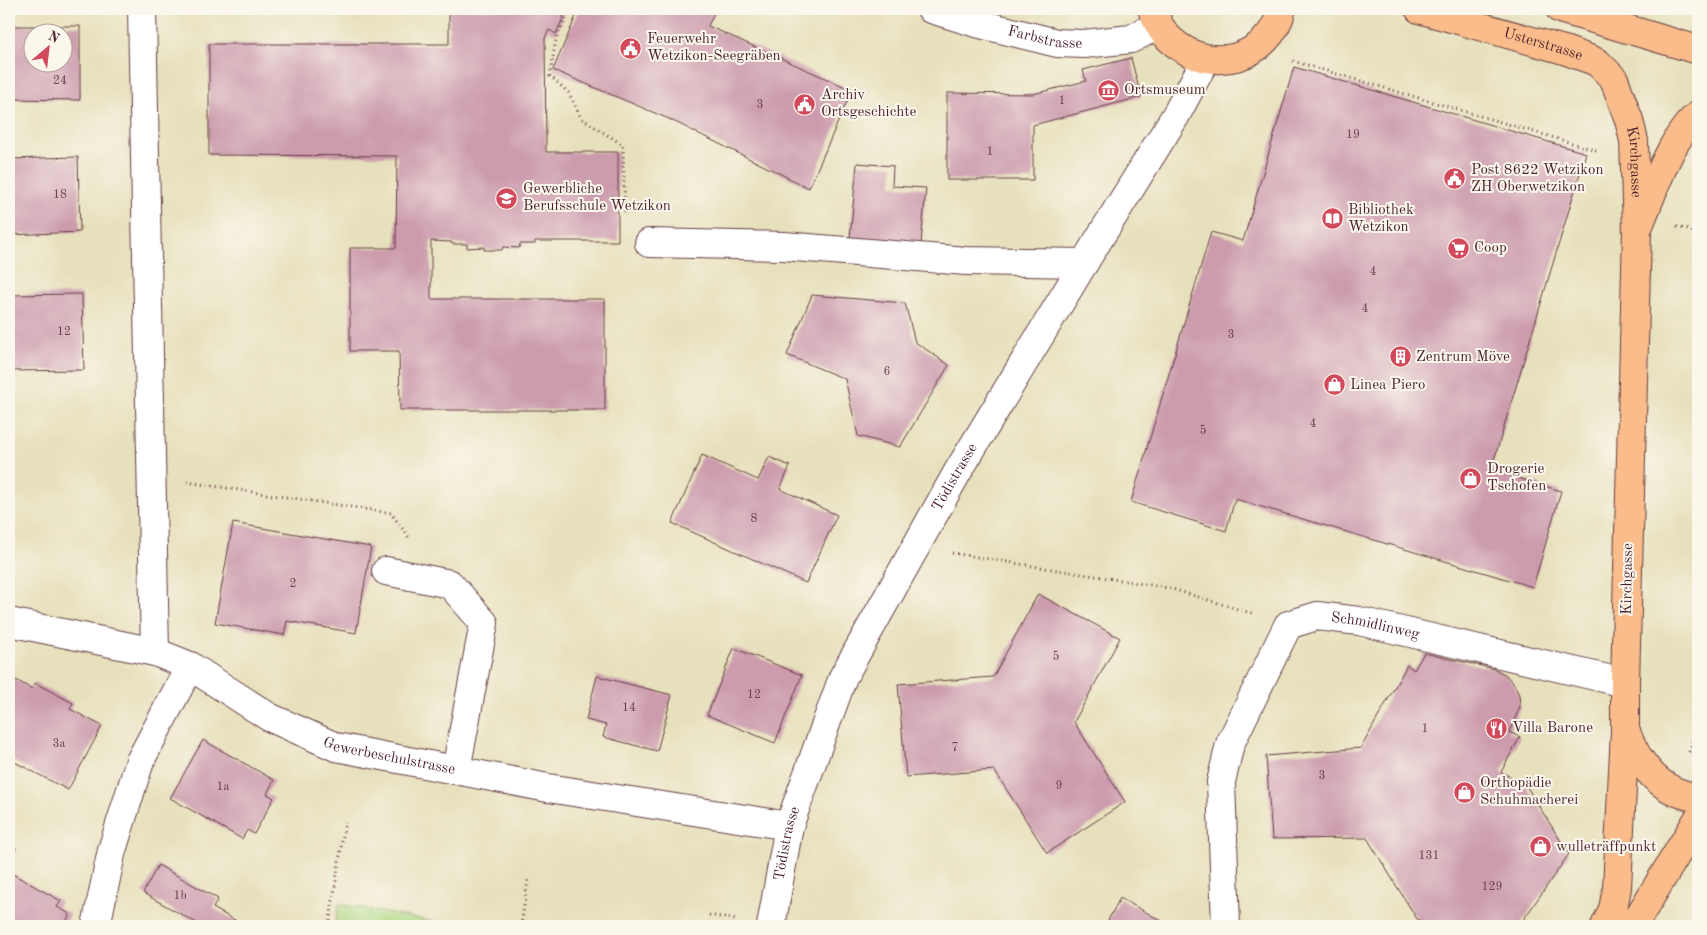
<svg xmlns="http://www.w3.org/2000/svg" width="1707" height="935" font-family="'Old Standard TT',serif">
<rect width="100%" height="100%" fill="#fbf7ec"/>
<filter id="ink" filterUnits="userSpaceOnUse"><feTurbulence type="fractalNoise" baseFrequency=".02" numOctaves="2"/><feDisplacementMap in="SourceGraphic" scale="10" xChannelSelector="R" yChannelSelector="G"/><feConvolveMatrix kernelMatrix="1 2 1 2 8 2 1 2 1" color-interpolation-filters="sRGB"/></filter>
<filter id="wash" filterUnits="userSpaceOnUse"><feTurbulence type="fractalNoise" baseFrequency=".0096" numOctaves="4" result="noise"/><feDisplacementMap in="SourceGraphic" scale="20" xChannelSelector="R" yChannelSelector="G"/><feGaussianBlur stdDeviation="1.12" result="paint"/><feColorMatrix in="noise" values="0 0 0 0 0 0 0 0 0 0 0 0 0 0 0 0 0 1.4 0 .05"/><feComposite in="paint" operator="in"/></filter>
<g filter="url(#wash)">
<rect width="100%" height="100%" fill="#e7e0bc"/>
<path fill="#acd681" stroke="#7b7a56" d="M 339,904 L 456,926 L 335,926 Z"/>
<g id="blocks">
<g fill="#cc9bad" fill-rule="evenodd">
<path d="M 449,9 L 567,9 L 556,34 L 549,30 L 545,38 L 546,152 L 618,152 L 618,241 L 535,241 L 535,244 L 520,244 L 519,248 L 503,247 L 502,250 L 484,250 L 484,247 L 467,248 L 467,244 L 452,244 L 451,242 L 431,241 L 431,299 L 605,299 L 605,410 L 400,410 L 399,351 L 350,351 L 350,248 L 396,248 L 397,156 L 209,155 L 209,44 L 449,44 Z"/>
<path d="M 579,9 L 716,9 L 708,26 L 852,90 L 809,188 L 669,119 L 553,70 Z"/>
<path d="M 9,26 L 80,26 L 80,100 L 9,99 ZM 32,32 L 62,32 L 62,62 L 32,62 Z"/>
<path d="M 1131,58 L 1141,97 L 1033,125 L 1033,180 L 947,180 L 947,93 L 1033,94 L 1086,81 L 1083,70 Z"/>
<path d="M 1294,67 L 1586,153 L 1491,470 L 1561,491 L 1533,587 L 1235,499 L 1226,531 L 1131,502 L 1211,232 L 1243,241 Z"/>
<path d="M 78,157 L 80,232 L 9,235 L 9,159 Z"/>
<path d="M 857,163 L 893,166 L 892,186 L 926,188 L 921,244 L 850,238 Z"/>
<path d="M 82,294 L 84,370 L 9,371 L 9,295 Z"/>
<path d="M 812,295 L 905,303 L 915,342 L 949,365 L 900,447 L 858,436 L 845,379 L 787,355 Z"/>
<path d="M 702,455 L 758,480 L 769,457 L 790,466 L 780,489 L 837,515 L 806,583 L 672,523 Z"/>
<path d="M 233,523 L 371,547 L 356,633 L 287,621 L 284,635 L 215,623 Z"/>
<path d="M 1038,594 L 1120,638 L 1074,722 L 1125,802 L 1047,853 L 994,770 L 906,777 L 898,684 L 993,677 Z"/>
<path d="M 734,648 L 802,675 L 775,743 L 707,715 Z"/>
<path d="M 1424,653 L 1495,669 L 1506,675 L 1514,684 L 1519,695 L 1520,707 L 1509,732 L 1520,737 L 1501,772 L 1525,784 L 1569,854 L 1519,926 L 1430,926 L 1417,919 L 1367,838 L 1272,839 L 1266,756 L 1361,748 L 1407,665 L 1414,670 Z"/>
<path d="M 9,676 L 32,689 L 35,683 L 73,703 L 70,709 L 102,726 L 68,790 L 9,759 Z"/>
<path d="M 597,676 L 672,695 L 657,751 L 603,737 L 606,725 L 586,720 Z"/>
<path d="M 203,740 L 274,780 L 267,794 L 274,798 L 254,834 L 247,830 L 242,839 L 170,798 Z"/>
<path d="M 9,844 L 16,848 L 9,862 Z"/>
<path d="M 158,865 L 218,899 L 213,908 L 245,926 L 202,926 L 143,893 Z"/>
<path d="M 9,872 L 61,901 L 57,907 L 70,914 L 64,926 L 9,926 Z"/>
<path d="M 1120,898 L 1171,926 L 1105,926 Z"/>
</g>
</g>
</g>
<g filter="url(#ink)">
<use href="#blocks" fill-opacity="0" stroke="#623c41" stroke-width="1"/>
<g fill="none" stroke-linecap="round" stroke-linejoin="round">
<defs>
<g id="minor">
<path id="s1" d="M 931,9 L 976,23 L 1057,43 L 1084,44 L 1131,39 L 1158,25"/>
<path d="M 142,10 L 155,652"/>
<path d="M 649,243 L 784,246 L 966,261 L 1084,263"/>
<path d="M 386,571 L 450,584 L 484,623 L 456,770"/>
<path id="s2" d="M 9,622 L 155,652 L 190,666 L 269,717 L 336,747 L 548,788 L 789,826"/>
<path d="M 96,926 L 112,850 L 140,761 L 190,666"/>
<path id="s3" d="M 771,926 L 789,826 L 843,677 L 957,473 L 1084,263 L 1176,115 L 1206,59"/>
<path id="s4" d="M 1226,926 L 1221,782 L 1230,744 L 1288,625 L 1317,616 L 1359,621 L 1625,683"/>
</g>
<g id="major">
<path d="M 1152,9 C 1157,21 1162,33 1172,41 C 1211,75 1269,60 1282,9"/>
<path id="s5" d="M 1419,9 L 1564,50 L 1592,60 L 1598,63 L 1614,79 L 1629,120 L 1634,141 L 1637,231 L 1625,683 L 1625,731 L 1617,888 L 1613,909 L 1605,926"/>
<path d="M 1560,9 L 1698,50"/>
<path d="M 1640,223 C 1653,192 1672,134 1698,115"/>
<path d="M 1626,732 C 1638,764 1661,794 1698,797"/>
<path d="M 1633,926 L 1698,819"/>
</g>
</defs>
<use href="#minor" stroke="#623c41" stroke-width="30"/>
<use href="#major" stroke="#623c41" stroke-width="30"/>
<g stroke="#623c41" stroke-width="3" stroke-dasharray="1 4" stroke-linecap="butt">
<path d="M 570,9 L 556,39 L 550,76 L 569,93 L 581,118 L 623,145 L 625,216"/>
<path d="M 1293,61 L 1599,151"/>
<path d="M 1677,227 L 1698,233"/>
<path d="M 187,482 L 391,513 L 410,539"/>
<path d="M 952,553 L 1169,588 L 1254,614"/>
<path d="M 1689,752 L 1698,723"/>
<path d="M 709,915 L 736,920"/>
<path d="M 329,926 L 345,822"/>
<path d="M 521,926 L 528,880"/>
</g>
<use href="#minor" stroke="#fff" stroke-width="28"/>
<use href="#major" stroke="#f9bc8a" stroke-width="28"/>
</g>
</g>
<defs>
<symbol id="civic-disc" viewBox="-11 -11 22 22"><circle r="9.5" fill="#d1495b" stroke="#fbf7ec"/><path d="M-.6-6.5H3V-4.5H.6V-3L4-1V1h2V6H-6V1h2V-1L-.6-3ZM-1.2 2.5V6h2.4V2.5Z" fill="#fff"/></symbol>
<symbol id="museum-disc" viewBox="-11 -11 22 22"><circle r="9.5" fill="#d1495b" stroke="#fbf7ec"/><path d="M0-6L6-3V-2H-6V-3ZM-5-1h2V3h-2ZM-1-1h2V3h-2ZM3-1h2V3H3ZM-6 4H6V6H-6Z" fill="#fff"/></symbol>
<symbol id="school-disc" viewBox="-11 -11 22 22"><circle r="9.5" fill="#d1495b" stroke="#fbf7ec"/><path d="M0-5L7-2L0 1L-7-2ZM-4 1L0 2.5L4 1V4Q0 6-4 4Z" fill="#fff"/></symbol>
<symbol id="library-disc" viewBox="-11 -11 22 22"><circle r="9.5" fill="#d1495b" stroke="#fbf7ec"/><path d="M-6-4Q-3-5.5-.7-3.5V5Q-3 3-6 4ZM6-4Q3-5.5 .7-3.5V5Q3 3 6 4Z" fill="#fff"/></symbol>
<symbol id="supermarket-disc" viewBox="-11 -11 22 22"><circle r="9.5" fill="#d1495b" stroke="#fbf7ec"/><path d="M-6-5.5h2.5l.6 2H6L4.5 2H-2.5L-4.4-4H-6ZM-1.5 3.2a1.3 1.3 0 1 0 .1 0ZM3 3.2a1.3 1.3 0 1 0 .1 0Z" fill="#fff"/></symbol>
<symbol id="building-disc" viewBox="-11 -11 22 22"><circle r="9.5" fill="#d1495b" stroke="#fbf7ec"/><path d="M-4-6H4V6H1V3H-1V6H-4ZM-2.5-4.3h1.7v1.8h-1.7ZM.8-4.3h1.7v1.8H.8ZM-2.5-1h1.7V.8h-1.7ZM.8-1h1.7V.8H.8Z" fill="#fff"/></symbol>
<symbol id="shop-disc" viewBox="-11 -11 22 22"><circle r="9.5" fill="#d1495b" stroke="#fbf7ec"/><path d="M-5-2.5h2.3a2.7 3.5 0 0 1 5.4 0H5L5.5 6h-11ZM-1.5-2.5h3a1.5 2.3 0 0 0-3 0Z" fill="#fff"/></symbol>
<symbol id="restaurant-disc" viewBox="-11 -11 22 22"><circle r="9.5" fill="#d1495b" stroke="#fbf7ec"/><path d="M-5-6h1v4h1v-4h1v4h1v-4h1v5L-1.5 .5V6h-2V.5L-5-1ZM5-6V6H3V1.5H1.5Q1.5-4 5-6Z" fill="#fff"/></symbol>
</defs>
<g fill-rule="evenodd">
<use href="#civic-disc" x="618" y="36" width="25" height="25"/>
<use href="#museum-disc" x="1096" y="78" width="25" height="25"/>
<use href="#civic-disc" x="792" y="92" width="25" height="25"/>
<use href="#civic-disc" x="1442" y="166" width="25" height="25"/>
<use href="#school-disc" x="494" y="186" width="25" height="25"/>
<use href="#library-disc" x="1320" y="206" width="25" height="25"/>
<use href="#supermarket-disc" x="1446" y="236" width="25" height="25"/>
<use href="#building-disc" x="1388" y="344" width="25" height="25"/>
<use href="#shop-disc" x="1322" y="372" width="25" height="25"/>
<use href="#shop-disc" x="1458" y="466" width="25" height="25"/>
<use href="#restaurant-disc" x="1484" y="716" width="25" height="25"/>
<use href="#shop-disc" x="1452" y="780" width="25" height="25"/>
<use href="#shop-disc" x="1528" y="834" width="25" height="25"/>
</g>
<g text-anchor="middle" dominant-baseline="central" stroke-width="4" stroke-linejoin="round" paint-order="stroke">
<g font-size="12" fill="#6a3e4c">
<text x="60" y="81">24</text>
<text x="1062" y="101">1</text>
<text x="760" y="105">3</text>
<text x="1353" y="135">19</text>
<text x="990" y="152">1</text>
<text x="60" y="195">18</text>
<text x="1373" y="272">4</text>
<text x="1365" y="309">4</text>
<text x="64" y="332">12</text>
<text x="1231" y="335">3</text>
<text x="887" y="372">6</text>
<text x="1313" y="424">4</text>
<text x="1203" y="431">5</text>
<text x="754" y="519">8</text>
<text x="293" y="584">2</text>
<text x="1056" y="657">5</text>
<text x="754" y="695">12</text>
<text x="629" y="708">14</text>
<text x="1425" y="729">1</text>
<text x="59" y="744">3a</text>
<text x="955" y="748">7</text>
<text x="1322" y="776">3</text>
<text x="1059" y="786">9</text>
<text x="223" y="787">1a</text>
<text x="1429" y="856">131</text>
<text x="1492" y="887">129</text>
<text x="180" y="896">1b</text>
</g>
<g font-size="15" fill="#4a1f2b" stroke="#fbf7ec">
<text stroke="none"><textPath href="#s1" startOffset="118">Farbstrasse</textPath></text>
<text stroke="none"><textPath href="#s5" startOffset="129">Usterstrasse</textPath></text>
<text stroke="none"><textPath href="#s5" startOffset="296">Kirchgasse</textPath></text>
<text stroke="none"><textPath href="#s3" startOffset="489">Tödistrasse</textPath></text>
<text transform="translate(1628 579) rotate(-89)">Kirchgasse</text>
<text stroke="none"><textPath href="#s4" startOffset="405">Schmidlinweg</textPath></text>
<text stroke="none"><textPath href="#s2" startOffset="408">Gewerbeschulstrasse</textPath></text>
<text stroke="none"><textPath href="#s3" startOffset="84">Tödistrasse</textPath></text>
</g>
<g font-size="15" fill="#4a1f2b" stroke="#fbf7ec" text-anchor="start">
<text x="647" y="39">Feuerwehr<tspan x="647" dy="17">Wetzikon-Seegräben</tspan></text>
<text x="1124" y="90">Ortsmuseum</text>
<text x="821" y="95">Archiv<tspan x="821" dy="17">Ortsgeschichte</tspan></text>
<text x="1471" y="170">Post 8622 Wetzikon<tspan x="1471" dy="17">ZH Oberwetzikon</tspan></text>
<text x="523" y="189">Gewerbliche<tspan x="523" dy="17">Berufsschule Wetzikon</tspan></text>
<text x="1348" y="210">Bibliothek<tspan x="1348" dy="17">Wetzikon</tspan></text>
<text x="1474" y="248">Coop</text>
<text x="1416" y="357">Zentrum Möve</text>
<text x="1350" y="385">Linea Piero</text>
<text x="1487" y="469">Drogerie<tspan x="1487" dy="17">Tschofen</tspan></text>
<text x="1512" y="728">Villa Barone</text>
<text x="1480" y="783">Orthopädie<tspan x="1480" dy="17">Schuhmacherei</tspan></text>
<text x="1556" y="847">wulleträffpunkt</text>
</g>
</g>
<rect width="1707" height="935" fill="none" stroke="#fbf7ec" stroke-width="30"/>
<g transform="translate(48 48) rotate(28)"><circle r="24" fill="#fbf7ec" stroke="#b4a19f"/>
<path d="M0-4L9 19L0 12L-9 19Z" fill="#d1495b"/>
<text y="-8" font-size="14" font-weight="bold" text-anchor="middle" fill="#4a1f2b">N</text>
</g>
</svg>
